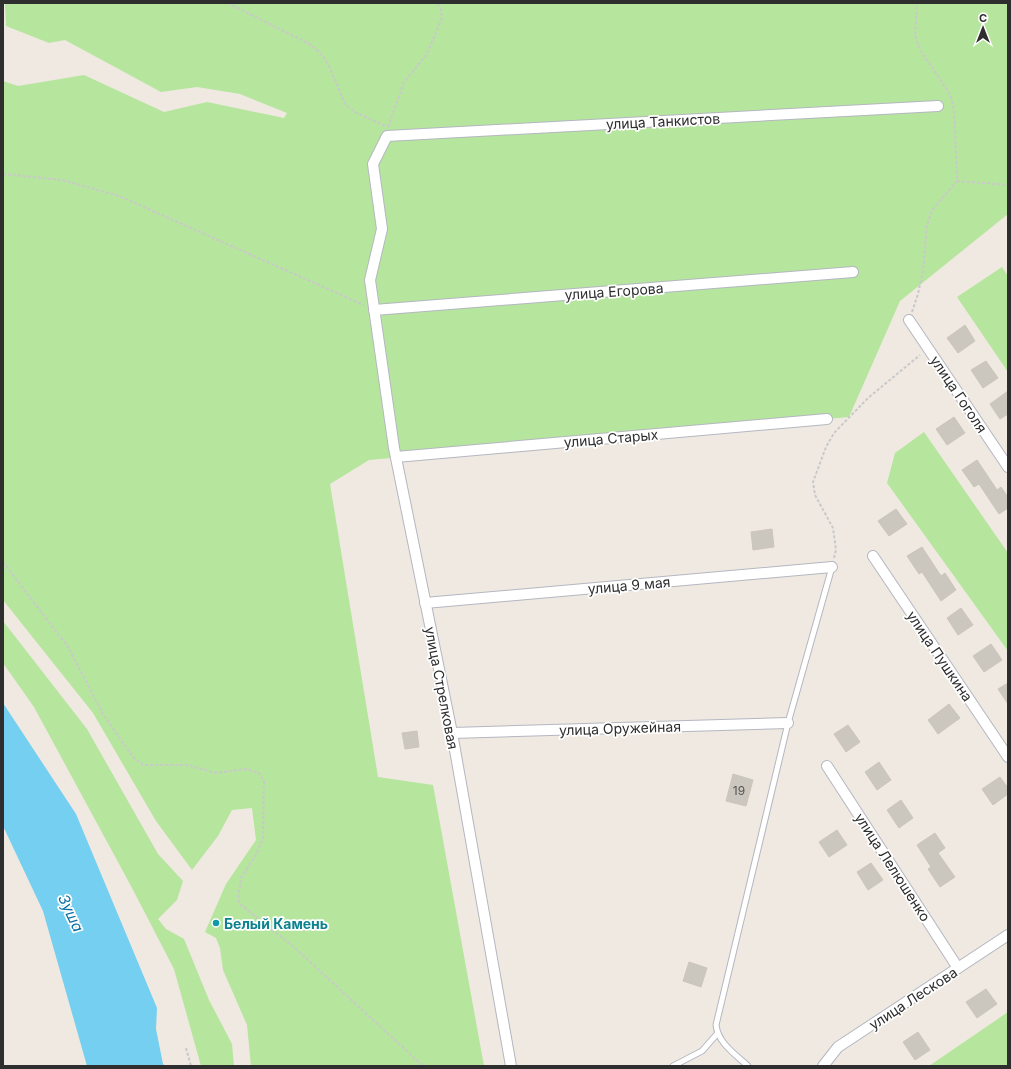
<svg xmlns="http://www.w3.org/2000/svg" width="1011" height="1069" font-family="Inter,sans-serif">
<rect width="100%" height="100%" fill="#efe9e1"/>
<g fill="#b6e59e">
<path d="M 5,3 L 1008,3 L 1008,214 L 900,301 L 849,417 L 369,460 L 330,484 L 378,777 L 433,785 L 484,1066 L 251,1066 L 247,1025 L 223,970 L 220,948 L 216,938 L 205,932 L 226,884 L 256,840 L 252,808 L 232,810 L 218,836 L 192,870 L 156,821 L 93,713 L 3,600 L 3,81 L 18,86 L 84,75 L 164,112 L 207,102 L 284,118 L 287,113 L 240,94 L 197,87 L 161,92 L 65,40 L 49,43 L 6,26 Z"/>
<path d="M 1002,267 L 1008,276 L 1008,372 L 957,297 Z"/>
<path d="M 924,432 L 1008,553 L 1008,651 L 887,483 L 895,453 Z"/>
<path d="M 3,621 L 87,729 L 158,854 L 183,881 L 177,900 L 158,919 L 166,929 L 184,939 L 209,1000 L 232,1044 L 234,1066 L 201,1066 L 174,969 L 131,886 L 34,707 L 3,663 Z"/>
<path d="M 1008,1012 L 1008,1066 L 929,1066 Z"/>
</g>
<path fill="#75cff0" d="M 3,703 L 76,814 L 157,1008 L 156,1029 L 163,1064 L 165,1066 L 87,1066 L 43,911 L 3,826 Z"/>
<g fill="#cbc7bf" stroke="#cbc5ba">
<path d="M 965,325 L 975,341 L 958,353 L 947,338 Z"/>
<path d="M 986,361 L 998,378 L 983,388 L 971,370 Z"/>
<path d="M 1008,391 L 1008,414 L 1000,419 L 990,404 Z"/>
<path d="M 954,417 L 965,433 L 947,445 L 936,429 Z"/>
<path d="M 977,460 L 997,490 L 1001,487 L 1008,497 L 1008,508 L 999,514 L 979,484 L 974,487 L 962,470 Z"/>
<path d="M 896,509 L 907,524 L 889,536 L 878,521 Z"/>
<path d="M 772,529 L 774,547 L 753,550 L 751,532 Z"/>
<path d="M 922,547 L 941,576 L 945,573 L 956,590 L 941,601 L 922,572 L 919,574 L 907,556 Z"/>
<path d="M 961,608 L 973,625 L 958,635 L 947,618 Z"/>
<path d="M 991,644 L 1002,660 L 984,672 L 973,656 Z"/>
<path d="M 1008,683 L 1008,704 L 998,689 Z"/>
<path d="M 949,704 L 960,718 L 938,734 L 928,720 Z"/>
<path d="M 848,725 L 860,742 L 846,752 L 834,734 Z"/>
<path d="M 417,731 L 419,747 L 405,749 L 402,733 Z"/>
<path d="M 879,762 L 891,780 L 877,790 L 865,772 Z"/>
<path d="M 733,774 L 753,780 L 746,806 L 726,801 Z"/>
<path d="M 1000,777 L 1008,788 L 1008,794 L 993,805 L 982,789 Z"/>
<path d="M 901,800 L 913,818 L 899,828 L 887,810 Z"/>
<path d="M 837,830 L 847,845 L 829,857 L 819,842 Z"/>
<path d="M 935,833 L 945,848 L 938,853 L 955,877 L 940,887 L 928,869 L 931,867 L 917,845 Z"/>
<path d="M 871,863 L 883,880 L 868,890 L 857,872 Z"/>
<path d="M 689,962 L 707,968 L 701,987 L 683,981 Z"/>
<path d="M 986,989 L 997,1004 L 977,1018 L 966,1002 Z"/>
<path d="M 918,1032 L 930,1050 L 915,1060 L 903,1042 Z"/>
</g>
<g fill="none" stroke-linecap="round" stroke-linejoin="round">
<defs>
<g id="lane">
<path d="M 673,1066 L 702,1051 L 717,1034"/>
<path d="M 748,1066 C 735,1054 718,1043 716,1025 L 788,723 L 832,567"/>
</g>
<g id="street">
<path d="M 374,310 L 853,272"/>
<path d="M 909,320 L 1008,467"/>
<path d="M 396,457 L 827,419"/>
<path d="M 873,556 L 1008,757"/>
<path d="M 425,603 L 832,567"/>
<path d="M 452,733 L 788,723"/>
<path d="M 827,766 L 958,968"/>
<path d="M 511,1066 L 452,733 L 394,448 L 370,280 L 382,229 L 373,164 L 387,136 L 938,106"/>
<path d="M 823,1066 L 838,1047 L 1008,935"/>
</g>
</defs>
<use href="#lane" stroke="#b4b7c1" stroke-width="7"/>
<use href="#street" stroke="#b4b7c1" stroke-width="12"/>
<g stroke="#c9c9c9" stroke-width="2" stroke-dasharray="3 2" stroke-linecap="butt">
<path d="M 228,3 L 311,45 L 323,56 L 330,68 L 345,104 L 355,112 L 385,126"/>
<path d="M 388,127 L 404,82 L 427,54 L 442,18 L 441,10 L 437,3"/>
<path d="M 3,174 L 62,180 L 119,196 L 364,305"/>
<path d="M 957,181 L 1008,185"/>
<path d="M 912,312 L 918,294 L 923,270 L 927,225 L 932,210 L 957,181 L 954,110 L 951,96 L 921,51 L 915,36 L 917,3"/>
<path d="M 834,558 L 836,550 L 833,528 L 815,495 L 813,482 L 826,447 L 834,433 L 868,398 L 920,355"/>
<path d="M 3,562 L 68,647 L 103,714 L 132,756 L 143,765 L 187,765 L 216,773 L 246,769 L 259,773 L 264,782 L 263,838 L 257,853 L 241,878 L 238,899 L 241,905 L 295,948 L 423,1066"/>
<path d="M 186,1048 L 191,1066"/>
</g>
<use href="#lane" stroke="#fff" stroke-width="5"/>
<use href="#street" stroke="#fff" stroke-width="10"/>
</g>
<circle fill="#0f9aa8" stroke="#fff" stroke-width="1.5" cx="216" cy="923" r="4"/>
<g text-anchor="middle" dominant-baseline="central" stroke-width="3.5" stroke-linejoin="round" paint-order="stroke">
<g font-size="12" fill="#555452">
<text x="739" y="790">19</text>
</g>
<g font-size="14" fill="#2e2e2e" stroke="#fff">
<text transform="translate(663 121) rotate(-3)">улица Танкистов</text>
<text transform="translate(614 291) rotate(-4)">улица Егорова</text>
<text transform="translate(959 394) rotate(56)">улица Гоголя</text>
<text transform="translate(611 438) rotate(-5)">улица Старых</text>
<text transform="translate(629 585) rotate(-5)">улица 9 мая</text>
<text transform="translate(940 656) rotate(56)">улица Пушкина</text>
<text transform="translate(442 688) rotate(79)">улица Стрелковая</text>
<text transform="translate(620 728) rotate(-2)">улица Оружейная</text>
<text transform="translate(893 867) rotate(57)">улица Лелюшенко</text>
<text transform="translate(913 998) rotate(-33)">улица Лескова</text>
</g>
<g font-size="14" font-weight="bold" fill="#0d838f" stroke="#fff" text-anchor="start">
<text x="224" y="923">Белый Камень</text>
</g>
<g font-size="15" font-style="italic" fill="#0d6fa3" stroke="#fff">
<text transform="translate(71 913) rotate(65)">Зуша</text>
</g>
</g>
<rect width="1011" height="1069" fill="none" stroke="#2e2e2e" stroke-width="8"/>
<g transform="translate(983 28)" stroke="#ffffff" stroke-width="3" paint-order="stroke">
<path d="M0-3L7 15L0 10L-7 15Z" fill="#2e2e2e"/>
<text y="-6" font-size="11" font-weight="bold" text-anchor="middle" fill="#2e2e2e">С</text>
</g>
</svg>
